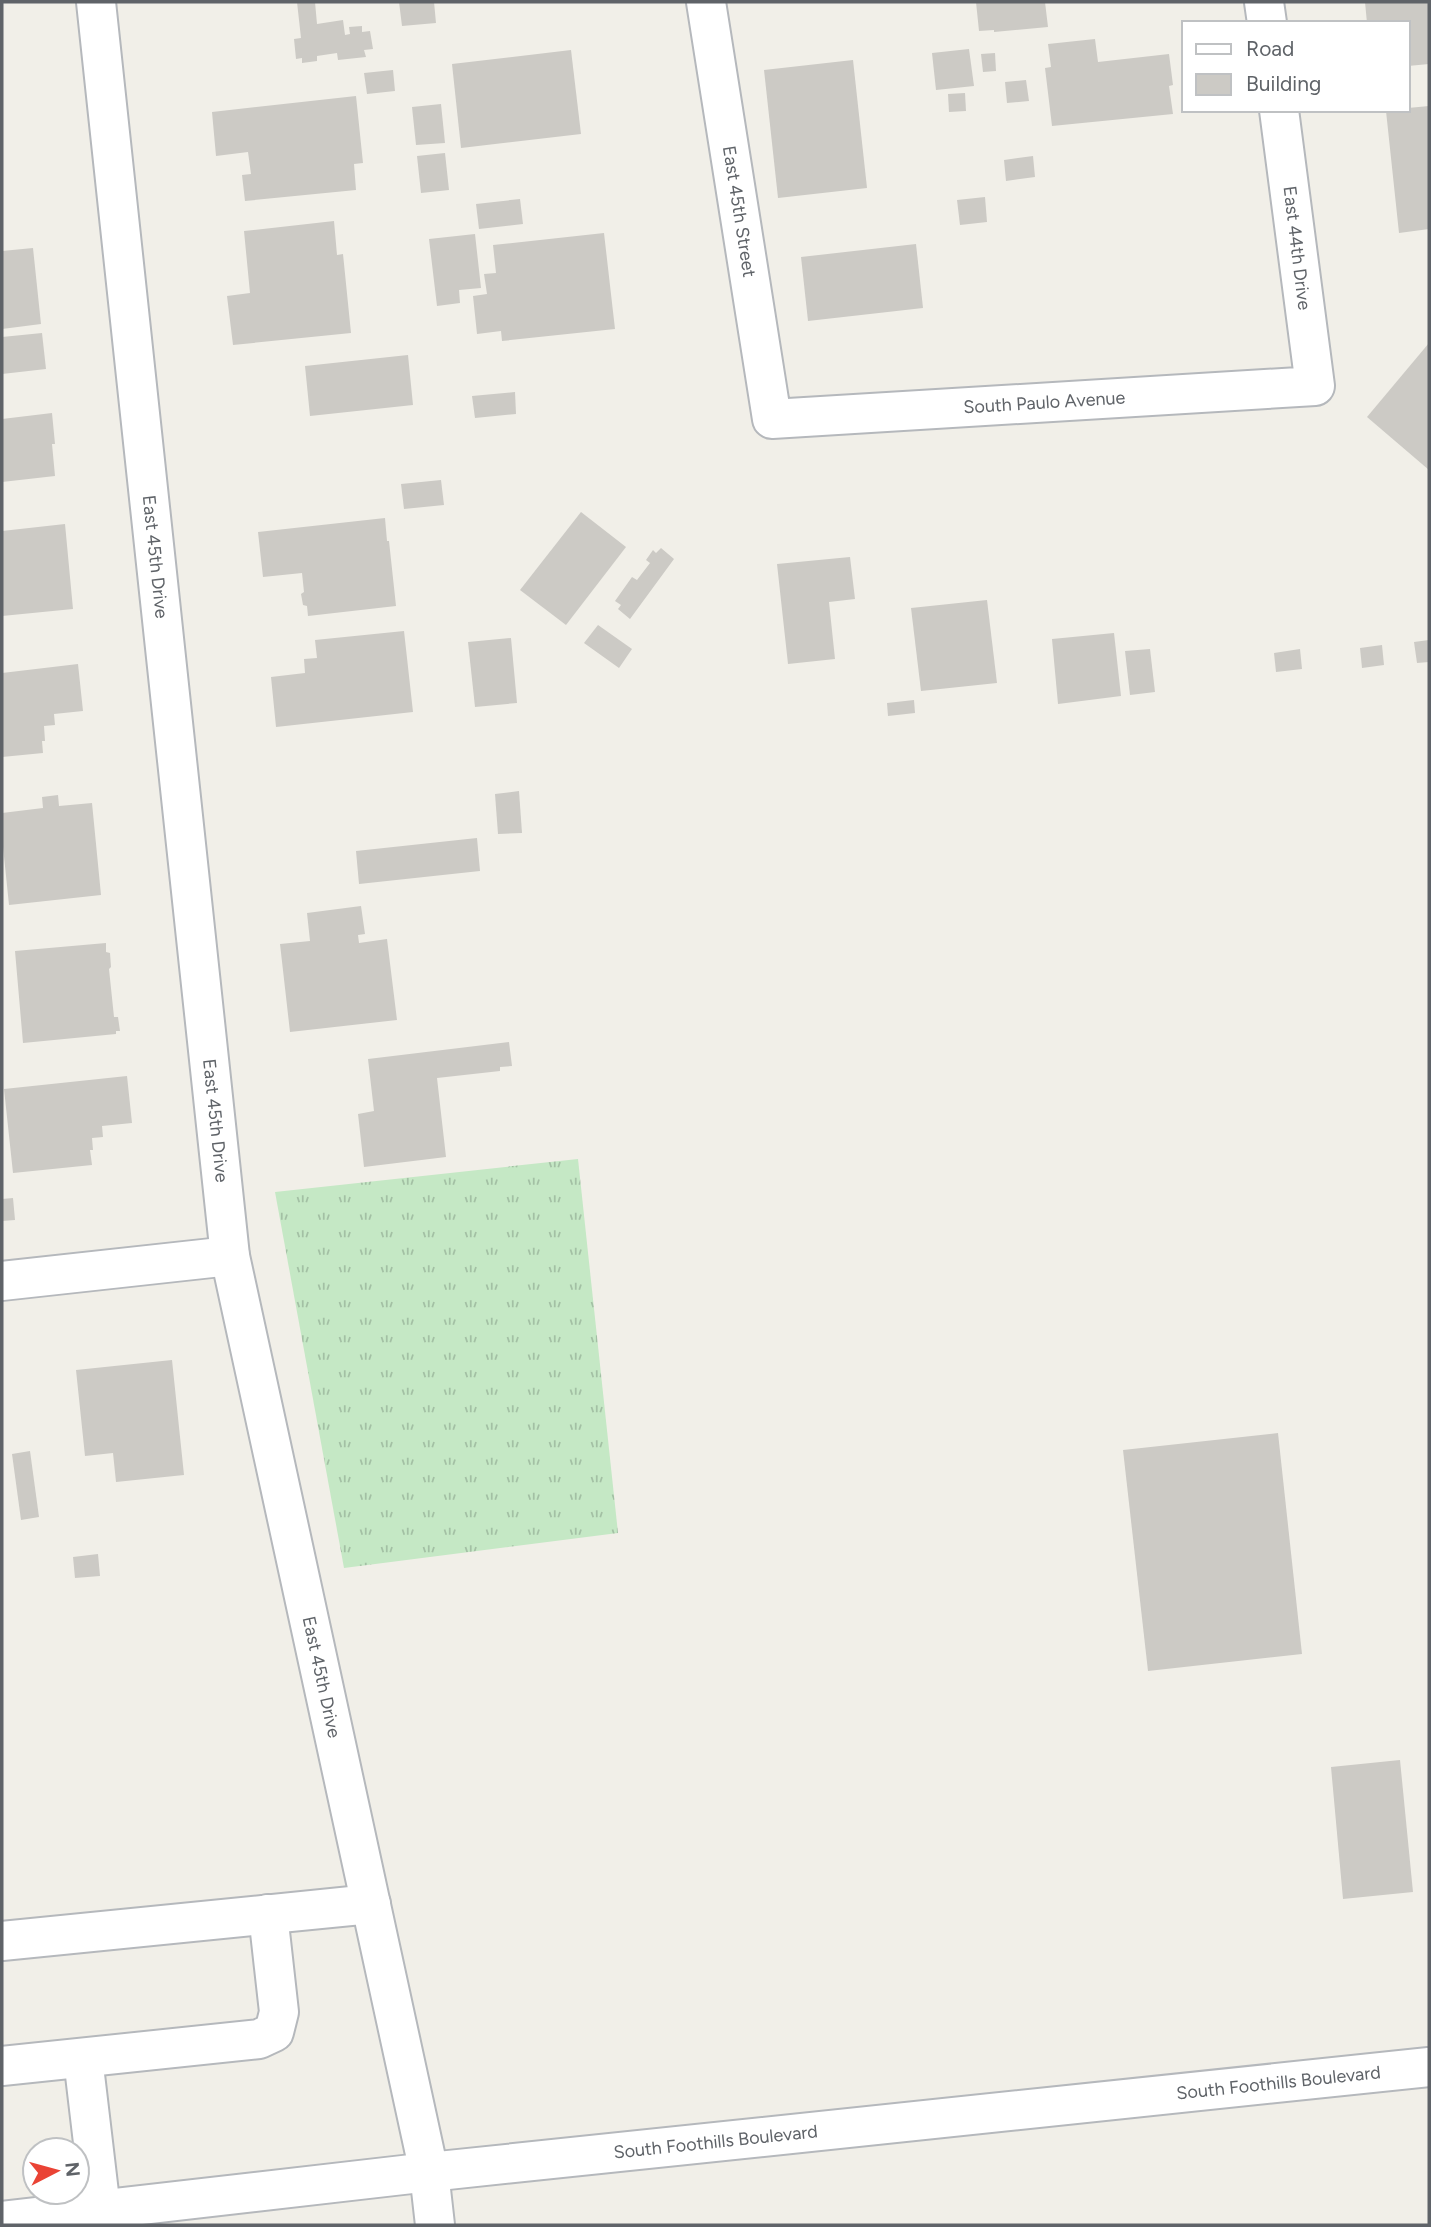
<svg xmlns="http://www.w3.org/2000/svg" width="1431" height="2227" font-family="Figtree,sans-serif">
<defs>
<pattern id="grass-tufts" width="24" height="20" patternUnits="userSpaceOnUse" patternTransform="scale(1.75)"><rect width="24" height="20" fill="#c5e8c5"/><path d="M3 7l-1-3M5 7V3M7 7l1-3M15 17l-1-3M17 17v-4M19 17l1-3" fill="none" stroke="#a3c0a4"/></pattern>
</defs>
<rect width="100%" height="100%" fill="#f1efe8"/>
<path fill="url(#grass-tufts)" d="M 578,1159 L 618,1533 L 344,1568 L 275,1192 Z"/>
<g fill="#cccac5">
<path d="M 297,2 L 315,2 L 317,24 L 343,20 L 345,35 L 350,34 L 349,27 L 362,26 L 362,32 L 370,31 L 373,49 L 364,50 L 366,57 L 338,60 L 337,53 L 317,56 L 317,61 L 302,63 L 302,58 L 296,59 L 294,39 L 301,38 Z"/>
<path d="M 399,2 L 434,2 L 436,23 L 402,26 Z"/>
<path d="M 976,2 L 1045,2 L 1048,27 L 994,32 L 994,30 L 979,31 Z"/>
<path d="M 1365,2 L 1429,2 L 1429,64 L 1408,66 L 1408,23 L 1367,23 Z"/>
<path d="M 1095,39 L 1098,62 L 1169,54 L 1173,85 L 1169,86 L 1173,114 L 1052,126 L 1045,68 L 1051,67 L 1048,44 Z"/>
<path d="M 969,49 L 974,86 L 936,90 L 932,53 Z"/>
<path d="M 571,50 L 581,134 L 461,148 L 452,64 Z"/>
<path d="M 995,53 L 996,71 L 983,72 L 981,54 Z"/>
<path d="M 853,60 L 867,188 L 778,198 L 764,70 Z"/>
<path d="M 393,70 L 395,91 L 367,94 L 364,73 Z"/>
<path d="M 1026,80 L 1029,101 L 1007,103 L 1005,82 Z"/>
<path d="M 965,93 L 966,111 L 949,112 L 948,94 Z"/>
<path d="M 356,96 L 363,163 L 354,164 L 356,190 L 245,201 L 242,175 L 251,174 L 248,152 L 216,156 L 212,112 Z"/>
<path d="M 441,104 L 445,143 L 416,145 L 412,107 Z"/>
<path d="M 1429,106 L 1429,229 L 1399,233 L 1386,111 L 1408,110 L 1408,108 Z"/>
<path d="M 445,153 L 449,190 L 421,193 L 417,156 Z"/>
<path d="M 1033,156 L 1035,177 L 1006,181 L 1004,160 Z"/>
<path d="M 985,197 L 987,222 L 960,225 L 957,200 Z"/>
<path d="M 520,199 L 523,224 L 479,229 L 476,204 Z"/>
<path d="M 334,221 L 337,255 L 343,254 L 351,333 L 233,345 L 227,296 L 250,293 L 244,231 Z"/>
<path d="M 604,233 L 615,329 L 502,341 L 501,331 L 477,334 L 473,296 L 487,294 L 484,274 L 496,273 L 493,245 Z"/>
<path d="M 475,234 L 481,288 L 459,290 L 460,303 L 437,306 L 429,239 Z"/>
<path d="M 916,244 L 923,308 L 808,321 L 801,257 Z"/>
<path d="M 33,248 L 41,324 L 2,329 L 2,251 Z"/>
<path d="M 42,333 L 46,369 L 2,374 L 2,337 Z"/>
<path d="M 1429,343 L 1429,470 L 1367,417 Z"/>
<path d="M 408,355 L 413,405 L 310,416 L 305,366 Z"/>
<path d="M 515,392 L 516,414 L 475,418 L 472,396 Z"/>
<path d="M 52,413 L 55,444 L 52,444 L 55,476 L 2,482 L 2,419 Z"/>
<path d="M 441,480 L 444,505 L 404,509 L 401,484 Z"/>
<path d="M 581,512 L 626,547 L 566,625 L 520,590 Z"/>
<path d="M 385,518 L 387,541 L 389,541 L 396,606 L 308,616 L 307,606 L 303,605 L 301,594 L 304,592 L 302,573 L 263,577 L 258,532 Z"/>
<path d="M 65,524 L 73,609 L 2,616 L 2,531 Z"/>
<path d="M 661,548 L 674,559 L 630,619 L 618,609 L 621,605 L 615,601 L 632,577 L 637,580 L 650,563 L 646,560 L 653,550 L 656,553 Z"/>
<path d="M 850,557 L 855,599 L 829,602 L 835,659 L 788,664 L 777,564 Z"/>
<path d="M 987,600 L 997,683 L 921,691 L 911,608 Z"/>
<path d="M 598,625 L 632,649 L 619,668 L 584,643 Z"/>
<path d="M 404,631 L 413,712 L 276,727 L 271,677 L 305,673 L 304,659 L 317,658 L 315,640 Z"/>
<path d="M 1114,633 L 1121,696 L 1058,704 L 1052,639 Z"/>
<path d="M 511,638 L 517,703 L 475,707 L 468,642 Z"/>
<path d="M 1429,640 L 1429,662 L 1417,663 L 1414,642 Z"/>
<path d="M 1382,645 L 1384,665 L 1362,668 L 1360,648 Z"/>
<path d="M 1150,649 L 1155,692 L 1130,695 L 1125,651 Z"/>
<path d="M 1300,649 L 1302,669 L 1276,672 L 1274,653 Z"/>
<path d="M 78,664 L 83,711 L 54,714 L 55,725 L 44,726 L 45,741 L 42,741 L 43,753 L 2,757 L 2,673 Z"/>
<path d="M 914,700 L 915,713 L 888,716 L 887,703 Z"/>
<path d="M 519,791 L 522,833 L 498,834 L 495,794 Z"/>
<path d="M 58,795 L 59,806 L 92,803 L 101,895 L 9,905 L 2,837 L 2,813 L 43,808 L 42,797 Z"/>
<path d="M 477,838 L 480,871 L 359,884 L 356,851 Z"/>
<path d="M 361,906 L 365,934 L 358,935 L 359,943 L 387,939 L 397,1020 L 290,1032 L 280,944 L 310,941 L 307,913 Z"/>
<path d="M 106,943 L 106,952 L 110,953 L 111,967 L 109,969 L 114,1017 L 118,1017 L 120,1031 L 116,1031 L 116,1034 L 23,1043 L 15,951 Z"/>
<path d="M 509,1042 L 512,1066 L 500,1067 L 500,1071 L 437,1078 L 446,1157 L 364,1167 L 358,1114 L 374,1111 L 368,1059 Z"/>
<path d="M 127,1076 L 132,1123 L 102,1126 L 103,1137 L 92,1138 L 93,1150 L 90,1150 L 92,1165 L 13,1173 L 4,1089 Z"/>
<path d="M 13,1198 L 15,1220 L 2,1221 L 2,1199 Z"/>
<path d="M 172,1360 L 184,1475 L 116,1482 L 113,1453 L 85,1456 L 76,1370 Z"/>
<path d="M 1278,1433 L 1302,1654 L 1148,1671 L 1123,1450 Z"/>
<path d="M 30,1451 L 39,1517 L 21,1520 L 12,1454 Z"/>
<path d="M 98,1554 L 100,1576 L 75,1578 L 73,1557 Z"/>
<path d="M 1400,1760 L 1413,1892 L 1343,1899 L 1331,1767 Z"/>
</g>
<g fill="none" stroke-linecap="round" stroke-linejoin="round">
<defs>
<g id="minor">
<path id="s1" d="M 96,2 L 230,1256 L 429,2172 L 435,2225"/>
<path id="s2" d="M 706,2 L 772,419 L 1315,386 L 1279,110"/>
<path d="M 1264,2 L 1267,23"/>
<path d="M 2,1281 L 230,1256"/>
<path d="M 2,1941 L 371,1904"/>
<path d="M 83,2058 L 101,2210"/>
<path d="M 2,2066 L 259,2039 L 274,2032 L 279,2012 L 268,1914"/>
<path id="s3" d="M 2,2221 L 429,2172 L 1429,2067"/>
</g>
</defs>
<use href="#minor" stroke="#b5b8bc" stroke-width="42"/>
<use href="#minor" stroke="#fff" stroke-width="38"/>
</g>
<g text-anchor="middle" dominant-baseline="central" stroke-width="5" stroke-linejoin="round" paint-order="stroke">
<g font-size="18" fill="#5f6368" stroke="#fff">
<text stroke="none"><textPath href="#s2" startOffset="212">East 45th Street</textPath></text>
<text transform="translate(1297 248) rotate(83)">East 44th Drive</text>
<text stroke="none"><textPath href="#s2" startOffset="695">South Paulo Avenue</textPath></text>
<text stroke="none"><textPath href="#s1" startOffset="558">East 45th Drive</textPath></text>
<text stroke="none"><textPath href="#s1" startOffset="1125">East 45th Drive</textPath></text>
<text stroke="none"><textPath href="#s1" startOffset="1692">East 45th Drive</textPath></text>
<text stroke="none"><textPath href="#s3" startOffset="1284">South Foothills Boulevard</textPath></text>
<text stroke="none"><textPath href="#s3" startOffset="718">South Foothills Boulevard</textPath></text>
</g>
</g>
<rect width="1431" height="2227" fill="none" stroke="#5f6368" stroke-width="7"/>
<rect x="1182" y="21" width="228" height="91" fill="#ffffff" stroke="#bfc1c3" stroke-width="2"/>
<rect x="1196" y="44" width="35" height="10" fill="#ffffff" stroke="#bfc1c3" stroke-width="2"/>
<text x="1246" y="56" font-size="21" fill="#5f6368">Road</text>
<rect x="1196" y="74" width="35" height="21" fill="#cccac5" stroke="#bfc1c3" stroke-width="2"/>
<text x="1246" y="91" font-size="21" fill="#5f6368">Building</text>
<g transform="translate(56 2171) rotate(84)"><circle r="33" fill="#ffffff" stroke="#bfc1c3" stroke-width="2"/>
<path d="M0-5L12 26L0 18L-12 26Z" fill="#ea4335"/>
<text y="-10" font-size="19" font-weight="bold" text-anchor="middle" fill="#5f6368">N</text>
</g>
</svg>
